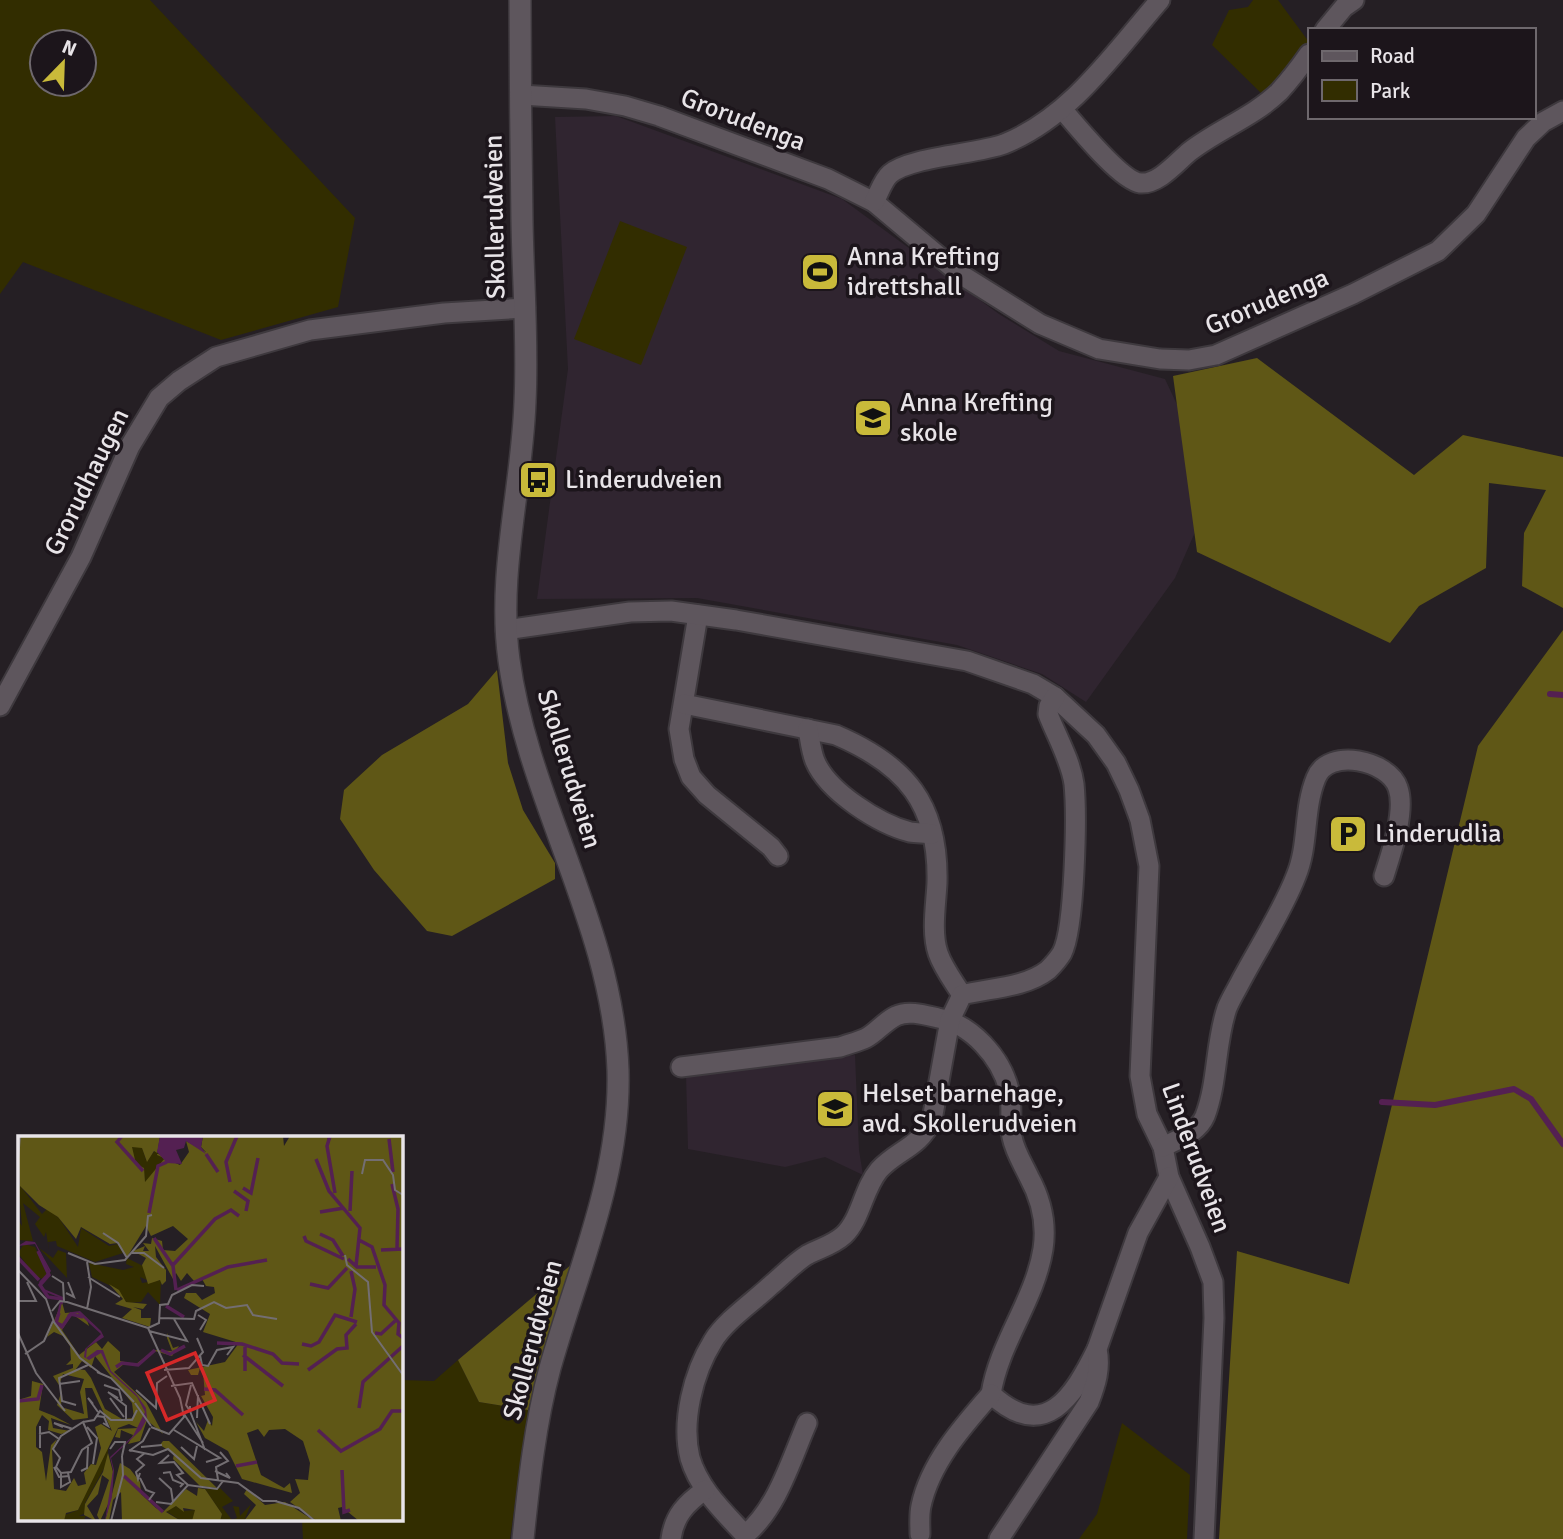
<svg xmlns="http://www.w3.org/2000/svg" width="1563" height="1539" font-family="Signika,sans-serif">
<rect width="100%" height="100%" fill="#251f24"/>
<g fill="#302530">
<path d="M 616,116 L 842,199 L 999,314 L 1059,351 L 1165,379 L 1202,458 L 1199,523 L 1175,578 L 1086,702 L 1042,674 L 957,645 L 697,598 L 537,599 L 568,369 L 555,117 Z"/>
<path d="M 855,1055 L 859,1150 L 863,1175 L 825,1157 L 785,1167 L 688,1149 L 686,1075 Z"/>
</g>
<g fill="#322d00" fill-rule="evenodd">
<path d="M 0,0 L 150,0 L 355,218 L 338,307 L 221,340 L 23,262 L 0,294 ZM 84,42 L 84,84 L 42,84 L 42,42 Z"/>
<path d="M 1253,0 L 1278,0 L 1309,42 C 1299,62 1282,84 1261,93 L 1212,45 L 1229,10 L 1248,7 Z"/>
<path d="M 620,221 L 687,247 L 641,365 L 574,339 Z"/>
<path d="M 458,1360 L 479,1402 L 528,1410 L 510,1539 L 303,1539 L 302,1520 L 401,1520 L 401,1380 L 434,1381 Z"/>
<path d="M 1122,1423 L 1190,1475 L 1187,1539 L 1079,1539 L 1097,1514 Z"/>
</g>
<g fill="#5f5716">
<path d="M 1257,358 L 1414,475 L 1463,435 L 1563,457 L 1563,608 L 1522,586 L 1524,533 L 1546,490 L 1489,483 L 1486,568 L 1419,606 L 1390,643 L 1197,552 L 1173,376 Z"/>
<path d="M 1563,630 L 1563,1539 L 1219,1539 L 1237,1251 L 1349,1284 L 1478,746 Z"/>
<path d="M 497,670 L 508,763 L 523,810 L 555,863 L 555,879 L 452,936 L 427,931 L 374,870 L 340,819 L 344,790 L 382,755 L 468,704 Z"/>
<path d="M 572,1264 L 528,1410 L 479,1402 L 458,1360 Z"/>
</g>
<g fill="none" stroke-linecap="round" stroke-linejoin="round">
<g stroke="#542052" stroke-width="6">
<path d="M 1550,694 L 1563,695"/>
<path d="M 1382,1102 L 1435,1105 L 1514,1089 L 1531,1099 L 1563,1144"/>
</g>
<defs>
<g id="street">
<path d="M 1325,30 L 1344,7 L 1354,0"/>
<path d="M 521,95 L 586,99 L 625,106 L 659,116 L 828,179 L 874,202 L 960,274 L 1040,324 L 1099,349 L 1160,359 L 1189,360 L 1216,355 L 1353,294 L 1438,251 L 1476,214 L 1526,138 L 1543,122 L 1563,111"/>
<path d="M 1062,109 C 1077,126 1120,180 1140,183 C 1158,185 1177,162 1189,152 C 1217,130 1253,117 1279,92 C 1290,80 1300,67 1309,54"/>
<path d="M 874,202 C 879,193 883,180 890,174 C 909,157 977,154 1004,144 C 1071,117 1114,53 1160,0"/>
<path d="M 698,615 L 679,729 L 684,759 L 691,777 L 707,795 L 771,847 L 778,856"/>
<path d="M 506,630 L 630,612 L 671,611 L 736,620 L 967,661 L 1033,684 L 1055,697 L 1096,735 L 1116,763 L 1129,790 L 1140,820 L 1149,866 L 1140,1076 L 1147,1114 L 1163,1147 L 1169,1177 L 1200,1247 L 1213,1282 L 1214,1318 L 1204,1539"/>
<path d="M 684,704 L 836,735 C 906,765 939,804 937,883 C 936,904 931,932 938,953 C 943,968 954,982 962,995"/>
<path d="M 0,706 L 81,557 L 130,446 L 159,398 L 179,381 L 216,357 L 310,330 L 444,313 L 525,308"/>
<path d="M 808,729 C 810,740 811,751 815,761 C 828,792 879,824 910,832 C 917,833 925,833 932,834"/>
<path d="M 681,1067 L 840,1047 C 848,1044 858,1042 866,1038 C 876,1033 885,1021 896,1016 C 908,1010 925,1015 938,1018 C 971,1024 1001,1057 1009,1090 C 1013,1105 1009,1122 1012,1137 C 1015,1152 1023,1164 1029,1177 C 1041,1199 1047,1223 1043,1249 C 1035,1300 999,1343 991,1394 C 1045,1444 1074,1396 1097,1349"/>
<path d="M 1163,1147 C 1178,1139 1198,1133 1205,1116 C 1218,1082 1215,1043 1227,1008 C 1231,998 1237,989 1242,979 C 1259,947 1283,910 1296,876 C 1309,845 1303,810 1316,778 C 1328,747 1389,760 1398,788 C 1406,811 1391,854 1384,876"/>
<path d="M 807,1423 C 791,1460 777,1509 745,1535 C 724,1512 699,1489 690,1458 C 681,1422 693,1373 713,1341 C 725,1321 753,1302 770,1286 C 782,1276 794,1263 807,1255 C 819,1248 832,1246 844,1235 C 861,1219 863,1189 879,1170 C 897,1150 919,1148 932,1120 L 950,1020 L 962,995 C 989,988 1025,988 1048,970 C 1052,966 1059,958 1062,953 C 1075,928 1077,814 1074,784 C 1071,761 1056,735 1048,714 L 1049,706 L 1055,697"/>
<path d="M 920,1534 C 920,1525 919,1515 921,1506 C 930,1463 963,1426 991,1394"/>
<path d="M 671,1539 C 674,1516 686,1503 705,1490"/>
<path d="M 999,1539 L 1089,1402 C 1096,1384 1101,1368 1097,1349 L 1138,1233 L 1169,1177"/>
</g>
<path id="secondary" d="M 520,0 C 520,74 521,147 522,221 C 523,281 528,341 525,402 C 522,488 497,574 509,660 C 528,801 613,926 618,1070 C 621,1175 578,1269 550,1368 C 535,1424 529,1481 523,1539"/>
</defs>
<use href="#street" stroke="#3e393e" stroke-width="23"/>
<use href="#secondary" stroke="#3e393e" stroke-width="24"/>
<use href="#street" stroke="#5e565d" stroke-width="19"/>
<use href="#secondary" stroke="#5e565d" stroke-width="21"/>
</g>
<defs>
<symbol id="stadium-square" viewBox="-11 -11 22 22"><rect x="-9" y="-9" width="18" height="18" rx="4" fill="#c9ba3a" stroke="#1c151b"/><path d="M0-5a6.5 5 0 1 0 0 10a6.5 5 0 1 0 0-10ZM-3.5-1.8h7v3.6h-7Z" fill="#111"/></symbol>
<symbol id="school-square" viewBox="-11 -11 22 22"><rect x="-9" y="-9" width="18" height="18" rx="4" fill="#c9ba3a" stroke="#1c151b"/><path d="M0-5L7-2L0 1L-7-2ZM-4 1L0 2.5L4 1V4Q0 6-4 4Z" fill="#111"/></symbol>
<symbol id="bus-square" viewBox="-11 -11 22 22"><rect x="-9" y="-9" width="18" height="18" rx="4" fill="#c9ba3a" stroke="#1c151b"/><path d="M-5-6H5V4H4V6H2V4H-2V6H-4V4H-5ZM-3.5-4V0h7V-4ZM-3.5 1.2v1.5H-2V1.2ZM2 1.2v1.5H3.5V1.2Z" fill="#111"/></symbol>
<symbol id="parking-square" viewBox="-11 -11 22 22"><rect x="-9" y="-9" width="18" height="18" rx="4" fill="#c9ba3a" stroke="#1c151b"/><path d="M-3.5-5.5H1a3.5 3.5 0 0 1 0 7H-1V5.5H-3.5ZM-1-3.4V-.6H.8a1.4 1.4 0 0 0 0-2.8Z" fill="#111"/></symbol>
</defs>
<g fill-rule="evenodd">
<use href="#stadium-square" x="798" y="250" width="44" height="44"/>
<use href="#school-square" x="851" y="396" width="44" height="44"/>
<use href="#bus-square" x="516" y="458" width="44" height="44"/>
<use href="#parking-square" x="1326" y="812" width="44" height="44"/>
<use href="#school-square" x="813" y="1087" width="44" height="44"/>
</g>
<g text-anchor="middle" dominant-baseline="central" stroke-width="7" stroke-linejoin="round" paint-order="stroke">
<g font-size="26" fill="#e8e4e8" stroke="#1c151b">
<text transform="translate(743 120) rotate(21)">Grorudenga</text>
<text transform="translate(495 217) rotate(-91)">Skollerudveien</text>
<text transform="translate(1267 302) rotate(-23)">Grorudenga</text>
<text transform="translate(87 482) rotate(-64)">Grorudhaugen</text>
<text transform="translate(569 769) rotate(73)">Skollerudveien</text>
<text transform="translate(1196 1158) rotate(70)">Linderudveien</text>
<text transform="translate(533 1340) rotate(-75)">Skollerudveien</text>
</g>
<g font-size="26" fill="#e8e4e8" stroke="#1c151b" text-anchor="start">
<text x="847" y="257">Anna Krefting<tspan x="847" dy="30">idrettshall</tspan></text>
<text x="900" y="403">Anna Krefting<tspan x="900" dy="30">skole</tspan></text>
<text x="565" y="480">Linderudveien</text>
<text x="1375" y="834">Linderudlia</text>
<text x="862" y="1094">Helset barnehage,<tspan x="862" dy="30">avd. Skollerudveien</tspan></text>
</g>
</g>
<g transform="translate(18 1136)">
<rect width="385" height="385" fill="#251f24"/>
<path d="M 114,10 L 124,11 L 128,24 L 137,15 L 147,23 L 127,47 L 126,36 L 110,16 ZM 0,47 L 24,78 L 29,73 L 41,82 L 60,111 L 63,92 L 91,110 L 100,108 L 105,117 L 77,126 L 39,110 L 38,105 L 30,106 L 31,114 L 28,96 L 26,101 L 17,88 L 22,81 L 5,67 L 15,105 L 0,104 L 0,84 L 4,90 ZM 6,108 L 17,111 L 29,139 L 25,143 L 17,140 L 0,117 ZM 21,112 L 35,122 L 40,114 L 48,117 L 49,142 ZM 109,122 L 125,130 L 129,144 L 122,141 L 124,147 L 143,144 L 142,169 L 130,156 L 123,166 L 109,167 L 95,151 L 74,141 L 71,127 L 105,134 L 116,131 L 108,128 ZM 91,303 L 89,327 L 67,367 L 67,377 L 61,380 L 68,380 L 65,385 L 46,385 L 47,380 L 44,385 L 31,385 L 60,374 ZM 202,352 L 215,365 L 204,371 L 214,384 L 219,382 L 215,370 L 221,371 L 222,380 L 233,368 L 226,385 L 202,385 L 204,378 L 187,353 ZM 158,370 L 165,375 L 177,374 L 177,384 L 163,385 L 148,375 Z" fill="#322d00"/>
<path d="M 0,0 L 142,0 L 139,19 L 162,29 L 171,16 L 168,5 L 188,16 L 183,11 L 185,0 L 265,0 L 266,10 L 272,0 L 310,0 L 308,13 L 314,0 L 385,0 L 385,385 L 341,385 L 324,371 L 320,372 L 323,385 L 299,385 L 272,366 L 282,357 L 277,343 L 290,344 L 292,327 L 285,305 L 267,293 L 251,294 L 246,301 L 240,293 L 229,297 L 243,339 L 266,352 L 272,347 L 274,357 L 224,343 L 210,315 L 187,302 L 178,286 L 186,295 L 190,284 L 194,290 L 195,281 L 183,260 L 187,259 L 185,236 L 182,232 L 180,239 L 173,239 L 170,234 L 207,226 L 221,207 L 185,196 L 192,178 L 166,162 L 168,157 L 178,157 L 184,164 L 197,157 L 196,151 L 188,150 L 184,143 L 176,145 L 169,137 L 163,145 L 158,137 L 155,143 L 137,110 L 138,121 L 148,134 L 148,145 L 144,149 L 142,144 L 130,148 L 124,129 L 128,122 L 115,115 L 127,110 L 125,115 L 131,115 L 125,107 L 133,108 L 134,102 L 144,105 L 145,114 L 157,115 L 170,103 L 155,90 L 133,100 L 128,90 L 109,121 L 100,107 L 92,108 L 63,91 L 58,103 L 40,81 L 21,69 L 2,50 ZM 114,11 L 124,12 L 129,26 L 136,15 L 147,22 L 127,46 L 126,32 L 118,28 ZM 91,148 L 101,154 L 108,166 L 129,168 L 125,173 L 115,171 L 123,174 L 123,182 L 133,182 L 132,191 L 104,182 L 114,173 L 97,168 L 105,163 ZM 44,166 L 47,177 L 58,176 L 68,181 L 71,190 L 54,178 L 44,194 L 61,219 L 78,206 L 84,213 L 90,205 L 102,216 L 102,225 L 118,228 L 136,214 L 154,215 L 149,202 L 149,197 L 155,212 L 161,210 L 154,220 L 137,215 L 119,229 L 106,228 L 96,236 L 128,266 L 145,298 L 129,284 L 122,305 L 110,308 L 115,299 L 103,294 L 102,302 L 97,301 L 100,293 L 120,292 L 111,288 L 100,292 L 60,374 L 48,377 L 46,385 L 0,385 L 0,264 L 13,260 L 14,245 L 25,248 L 21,274 L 36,280 L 53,289 L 33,282 L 35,292 L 52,295 L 43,298 L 30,294 L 31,285 L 24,279 L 18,291 L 18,311 L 24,316 L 28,345 L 33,309 L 39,303 L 34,314 L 36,353 L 48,355 L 56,342 L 60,350 L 68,348 L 66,337 L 73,328 L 78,329 L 83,312 L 77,291 L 83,288 L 94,295 L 74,252 L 67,252 L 70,282 L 55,284 L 39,269 L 44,254 L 43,271 L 66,278 L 62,256 L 66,243 L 45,238 L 41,249 L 35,240 L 55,232 L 55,228 L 48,229 L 53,224 L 52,210 L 45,200 L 36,196 L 29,201 ZM 77,220 L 114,267 L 116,282 L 104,283 L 87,273 L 73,242 L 67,234 L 58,233 L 64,225 L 73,232 ZM 145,305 L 151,305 L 199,352 L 182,350 L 155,323 L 156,318 L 142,309 ZM 90,317 L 95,336 L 93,362 L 82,385 L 79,379 L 91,344 L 84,339 L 80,358 L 69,370 L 78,385 L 66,379 L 67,368 L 85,336 ZM 102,327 L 112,333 L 122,346 L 123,358 L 138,372 L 145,376 L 168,353 L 179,360 L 180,352 L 187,353 L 204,378 L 202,385 L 174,385 L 177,374 L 165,372 L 166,376 L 158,370 L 148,376 L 163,385 L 104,385 L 103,356 L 95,364 L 91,385 L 87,385 ZM 229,353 L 247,369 L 267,366 L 295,384 L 226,385 L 238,369 L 226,358 Z" fill="#5f5716" fill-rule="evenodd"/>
<path d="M 142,0 L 185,0 L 183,11 L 188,18 L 168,5 L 166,12 L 158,14 L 164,28 L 149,27 L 139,16 ZM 8,105 L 17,106 L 33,135 L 23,148 L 26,153 L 45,161 L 40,186 L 45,188 L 50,178 L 54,176 L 62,175 L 83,195 L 86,201 L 69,212 L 68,222 L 79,214 L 85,214 L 93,235 L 118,258 L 128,272 L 129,283 L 123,294 L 93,322 L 96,334 L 94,361 L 87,385 L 95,334 L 92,321 L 115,300 L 127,276 L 119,261 L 92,236 L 83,217 L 71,224 L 66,221 L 67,213 L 83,198 L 60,177 L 52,179 L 46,190 L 37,186 L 43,162 L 25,155 L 21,146 L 31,135 L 17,108 L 0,110 Z" fill="#542052"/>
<path fill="none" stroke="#542052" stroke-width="3.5" d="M 104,0 L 99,6 L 125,35M 312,0 L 309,10 L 317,57M 371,3 L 375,36M 188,18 L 200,36M 298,23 L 311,55 L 342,92 L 338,130M 212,46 L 208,26 L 219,0M 374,48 L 380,73 L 379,112M 225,52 L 233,57 L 240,22M 216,55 L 230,65 L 228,75M 332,75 L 334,35M 302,76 L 326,72M 131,77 L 140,30 L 149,26M 302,98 L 315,104 L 325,120M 286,100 L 288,105 L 326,123M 136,102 L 155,130 L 158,154M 341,104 L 354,111 L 367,149 L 366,169 L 381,187 L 380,198 L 385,202M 363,114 L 385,113M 20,115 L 31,139 L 22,149 L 30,161 L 44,163 L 43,168M 0,122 L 21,144M 330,123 L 339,131 L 358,131M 155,129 L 197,83 L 213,74 L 221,80M 292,148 L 310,152 L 329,132M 159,154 L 210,131 L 249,124M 148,170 L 166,181M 41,177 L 38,186 L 44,191 L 53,178 L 65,181M 333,181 L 337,153 L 333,135M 357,197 L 363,198 L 377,185M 199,207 L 224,208 L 255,218 L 264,227 L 281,228M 284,208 L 293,210 L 301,206 L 317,179 L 339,186M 143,214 L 152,218 L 167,210M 225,219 L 265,250M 98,231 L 104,227 L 120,229 L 137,214M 290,234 L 319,213 L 329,212 L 328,199 L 338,188M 227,235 L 227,211M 186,253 L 197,254 L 225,279M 0,265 L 20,263 L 24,249M 341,272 L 345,246 L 385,210M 300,294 L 323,315 L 362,293 L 374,275 L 385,275M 218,330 L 239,326M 324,334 L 326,376 L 332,374M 106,340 L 145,376"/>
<path fill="none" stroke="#736e72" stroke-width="2" d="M 0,23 L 2,0M 344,38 L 347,24 L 365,24 L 375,39 L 377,54 L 385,59M 85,97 L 100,107 L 109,122M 50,117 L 77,128 L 107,124 L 128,100 L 130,80 L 134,79M 114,117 L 126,117 L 146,132M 327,119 L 329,129 L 350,146 L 354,196 L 385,239M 69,126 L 73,151 L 69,173M 0,134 L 28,163 L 36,186 L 62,222 L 82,237M 34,140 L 45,147 L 46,165M 70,141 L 102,161M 48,157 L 56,161 L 50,146M 0,165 L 18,165 L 9,146M 34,175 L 42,165 L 49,166 L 130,192M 180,179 L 188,184 L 182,194M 142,182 L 176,183 L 178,175 L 196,166 L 208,172 L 229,169 L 235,179 L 259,183M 130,192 L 162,262 L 166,281 L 151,298 L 133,291M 130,192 L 141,187 L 142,169 L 150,168 L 154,159 L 174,149 L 186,150M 131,195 L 169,205 L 156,183M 0,197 L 18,237 L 47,275M 7,218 L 26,205 L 35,185M 182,219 L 184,229 L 190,230 L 199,214 L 215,211 L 209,219M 146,234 L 171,232 L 185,216 L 179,202M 79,236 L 93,242 L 116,266M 41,248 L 62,245M 86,249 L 101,254 L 104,265M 153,250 L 174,247 L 192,288M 118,254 L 138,272 L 139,247 L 149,240M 92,262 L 106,281M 100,262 L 90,256 L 108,270 L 108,284M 117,267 L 133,290M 75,268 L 70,262 L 80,276M 58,269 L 44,265 L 41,242 L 70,229M 172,270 L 172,275 L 168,269 L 173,249M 172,275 L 187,314M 166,278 L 185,307M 79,280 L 86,281 L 90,290 L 85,287M 179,282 L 180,259M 65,286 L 74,307 L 64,314 L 53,336 L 43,337 L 38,331 L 42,322 L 35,313 L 43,300 ZM 65,286 L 76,284 L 82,275 L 93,284 L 114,284 L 119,274M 22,290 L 22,312M 45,291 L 36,287 L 55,293M 69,291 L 79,302 L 75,328M 156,294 L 202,322 L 188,326M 21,298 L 31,296 L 41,303M 123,311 L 144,309M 163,311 L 176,323 L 179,310M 92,313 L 97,306 L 107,306 L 104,320M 111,314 L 135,319 L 150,313 L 183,342 L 220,347 L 245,365 L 259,365M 111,315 L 125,305 L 132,292M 151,319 L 142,327 L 156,326 L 165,337 L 159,339 L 170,349M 36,331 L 41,341 L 51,340M 63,335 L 69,332 L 70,311M 197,335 L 212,342 L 208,337M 43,337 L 43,351 L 52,346 L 50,337M 122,337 L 120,343 L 118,336 L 126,329 L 119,323 L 127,317M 145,337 L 152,336 L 155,344 L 165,348 L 162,351M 122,342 L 128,354 L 136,357 L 131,364M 141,342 L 153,353 L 155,366M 200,344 L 198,331 L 210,325 L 202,316M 257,365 L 281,372 L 297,385M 138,366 L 153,368 L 170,349 L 199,353 L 205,345M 93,385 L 105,339 L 104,320"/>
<path fill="#d62828" fill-opacity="0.15" stroke="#d62828" stroke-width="3.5" d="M 177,217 L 197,264 L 149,284 L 129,237 Z"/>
<rect width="385" height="385" fill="none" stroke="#e8e4e8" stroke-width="3.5"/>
</g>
<rect x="1308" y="28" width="228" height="91" fill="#1c151b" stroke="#6e686d" stroke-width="2"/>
<rect x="1322" y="51" width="35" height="10" fill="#5e565d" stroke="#6e686d" stroke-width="2"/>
<text x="1370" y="63" font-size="21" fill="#e8e4e8">Road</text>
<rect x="1322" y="80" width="35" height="21" fill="#322d00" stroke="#6e686d" stroke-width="2"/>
<text x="1370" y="98" font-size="21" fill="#e8e4e8">Park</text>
<g transform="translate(63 63) rotate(23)"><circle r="33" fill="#1c151b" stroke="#6e686d" stroke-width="2"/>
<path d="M0-5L12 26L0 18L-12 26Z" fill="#c9ba3a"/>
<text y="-10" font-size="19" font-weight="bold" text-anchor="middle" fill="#e8e4e8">N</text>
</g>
</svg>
